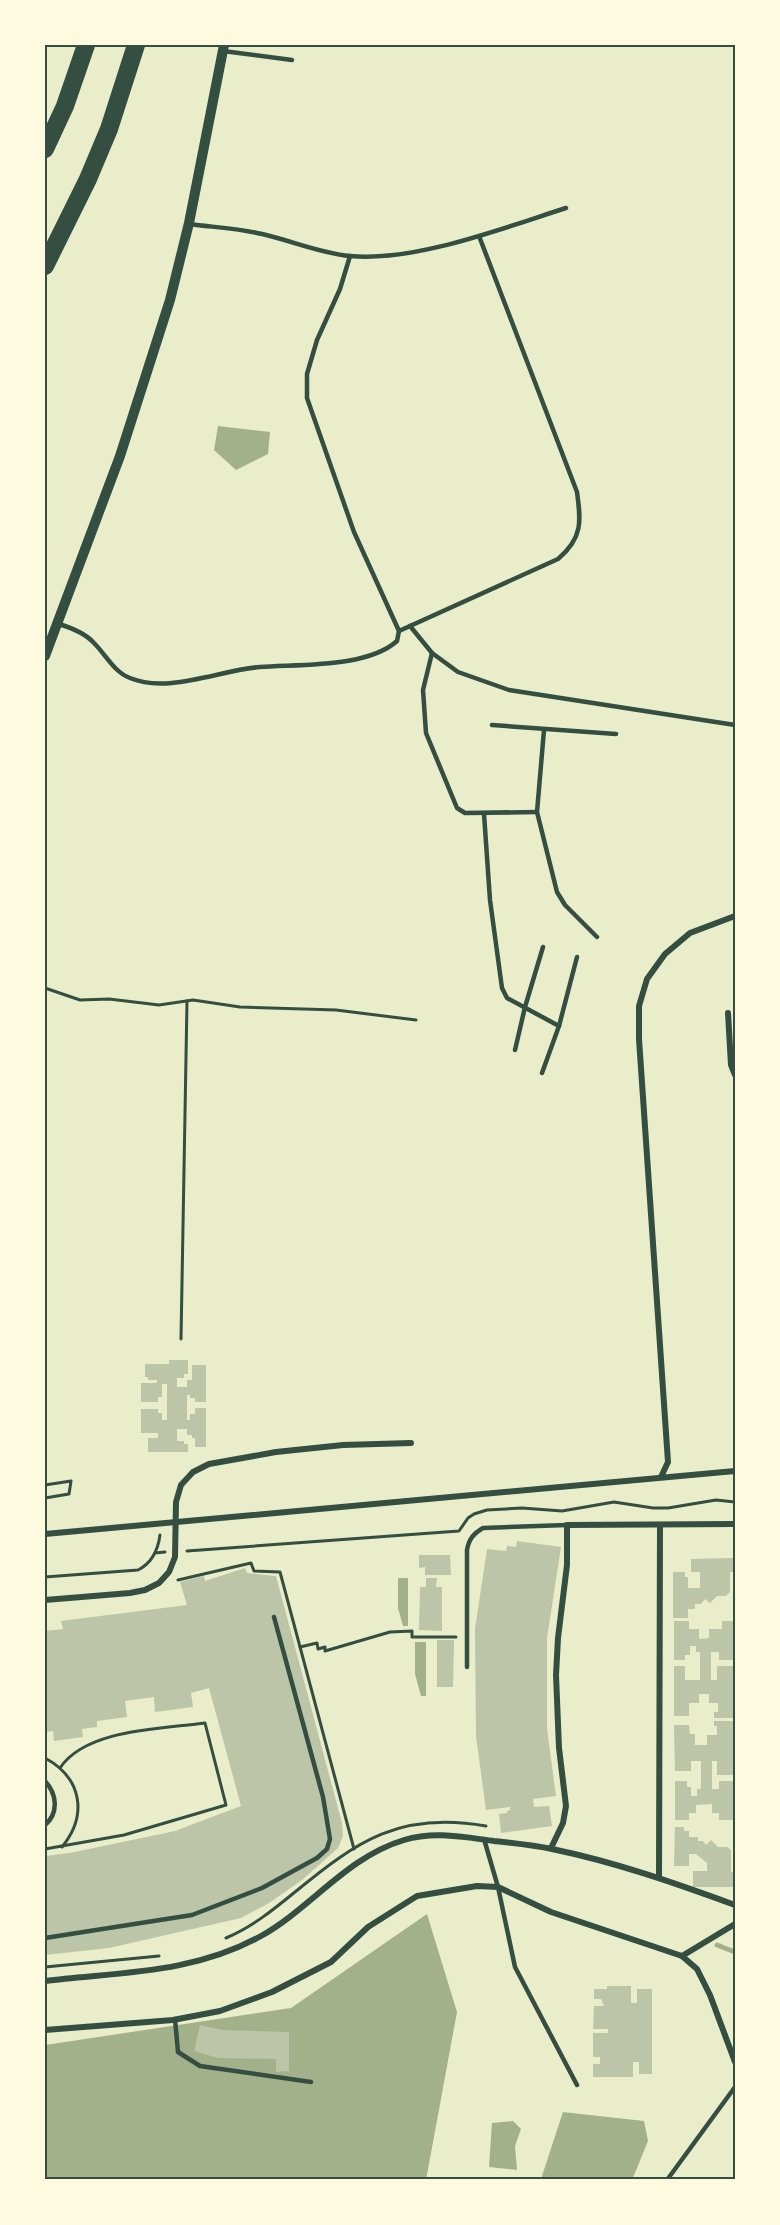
<svg xmlns="http://www.w3.org/2000/svg" width="780" height="2225" font-family="Mulish,sans-serif">
<rect width="100%" height="100%" fill="#e9edc9"/>
<g fill="#a3b18a">
<path d="M 218,426 L 270,432 L 268,454 L 236,470 L 214,450 Z"/>
<path d="M 398,1578 L 408,1578 L 408,1626 L 403,1626 L 398,1608 Z"/>
<path d="M 415,1642 L 426,1642 L 426,1696 L 421,1696 L 415,1674 Z"/>
<path d="M 427,1914 L 457,2012 L 426,2180 L 45,2180 L 45,2045 L 291,2008 Z"/>
<path d="M 563,2112 L 644,2121 L 648,2141 L 632,2180 L 543,2180 L 542,2176 Z"/>
<path d="M 513,2121 L 521,2129 L 515,2146 L 517,2170 L 489,2167 L 492,2123 Z"/>
</g>
<g fill="none" stroke-linecap="round" stroke-linejoin="round">
<path stroke="#a3b18a" stroke-width="5" d="M 717,1945 L 735,1952"/>
</g>
<g fill="#bcc5a7">
<path d="M 169,1360 L 188,1360 L 188,1374 L 184,1374 L 184,1378 L 177,1378 L 177,1387 L 187,1387 L 187,1380 L 192,1380 L 192,1365 L 206,1365 L 206,1402 L 195,1402 L 195,1398 L 190,1398 L 190,1395 L 187,1395 L 187,1420 L 190,1420 L 190,1414 L 195,1414 L 195,1408 L 206,1408 L 206,1447 L 195,1447 L 195,1438 L 192,1438 L 192,1435 L 187,1435 L 187,1429 L 177,1429 L 177,1441 L 184,1441 L 184,1444 L 188,1444 L 188,1452 L 148,1452 L 148,1438 L 158,1438 L 158,1433 L 141,1433 L 141,1409 L 158,1409 L 158,1413 L 162,1413 L 162,1420 L 167,1420 L 167,1384 L 162,1384 L 162,1397 L 158,1397 L 158,1402 L 141,1402 L 141,1383 L 157,1383 L 157,1380 L 148,1380 L 148,1377 L 145,1377 L 145,1364 L 169,1364 Z"/>
<path d="M 517,1541 L 561,1547 L 547,1638 L 547,1729 L 556,1796 L 533,1799 L 534,1807 L 549,1806 L 552,1826 L 501,1833 L 499,1814 L 507,1813 L 507,1811 L 510,1810 L 510,1807 L 486,1810 L 476,1736 L 475,1629 L 487,1549 L 506,1551 L 507,1546 L 516,1547 Z"/>
<path d="M 419,1555 L 450,1555 L 451,1575 L 425,1575 L 425,1567 L 419,1568 Z"/>
<path d="M 735,1558 L 735,1572 L 730,1572 L 730,1592 L 726,1596 L 717,1596 L 710,1603 L 705,1599 L 701,1604 L 695,1604 L 695,1609 L 688,1609 L 688,1618 L 673,1618 L 673,1572 L 685,1572 L 685,1577 L 688,1577 L 688,1588 L 700,1588 L 700,1572 L 691,1572 L 691,1559 Z"/>
<path d="M 245,1568 L 247,1573 L 276,1576 L 342,1823 L 343,1836 L 338,1848 L 302,1880 L 269,1903 L 241,1918 L 109,1948 L 45,1955 L 45,1856 L 70,1853 L 175,1831 L 241,1806 L 209,1688 L 191,1693 L 193,1707 L 155,1712 L 154,1697 L 125,1701 L 127,1717 L 97,1721 L 97,1727 L 82,1729 L 83,1737 L 54,1741 L 53,1731 L 45,1732 L 45,1631 L 63,1629 L 61,1621 L 187,1605 L 180,1582 L 204,1576 L 205,1581 Z"/>
<path d="M 426,1578 L 437,1578 L 436,1587 L 442,1587 L 442,1631 L 419,1630 L 420,1587 L 426,1587 Z"/>
<path d="M 674,1621 L 689,1621 L 689,1629 L 699,1629 L 699,1639 L 709,1638 L 709,1629 L 722,1629 L 722,1621 L 733,1621 L 733,1660 L 719,1660 L 719,1652 L 711,1652 L 711,1680 L 717,1680 L 717,1666 L 733,1666 L 733,1718 L 714,1718 L 714,1712 L 718,1712 L 718,1703 L 709,1703 L 709,1694 L 699,1694 L 699,1703 L 689,1703 L 689,1716 L 674,1716 L 674,1666 L 685,1666 L 685,1680 L 700,1680 L 700,1652 L 696,1652 L 696,1646 L 690,1646 L 690,1655 L 685,1655 L 685,1660 L 674,1660 Z"/>
<path d="M 437,1640 L 454,1640 L 453,1687 L 437,1687 Z"/>
<path d="M 714,1721 L 734,1721 L 734,1775 L 717,1775 L 717,1761 L 712,1761 L 712,1789 L 719,1789 L 719,1781 L 735,1781 L 735,1820 L 719,1820 L 719,1813 L 712,1813 L 712,1804 L 696,1805 L 696,1813 L 689,1813 L 689,1820 L 675,1820 L 675,1781 L 687,1781 L 687,1787 L 691,1787 L 691,1796 L 697,1796 L 697,1789 L 701,1789 L 701,1761 L 691,1761 L 691,1771 L 675,1771 L 674,1725 L 689,1725 L 690,1734 L 695,1734 L 695,1745 L 707,1745 L 707,1735 L 717,1735 L 717,1726 L 714,1726 Z"/>
<path d="M 675,1827 L 684,1827 L 684,1831 L 689,1831 L 689,1837 L 698,1837 L 698,1841 L 703,1841 L 706,1845 L 711,1840 L 718,1847 L 727,1847 L 731,1850 L 731,1872 L 735,1872 L 735,1887 L 693,1887 L 693,1871 L 707,1871 L 707,1863 L 696,1854 L 689,1854 L 689,1866 L 674,1866 Z"/>
<path d="M 607,1986 L 631,1986 L 631,2003 L 637,2003 L 637,1989 L 652,1989 L 652,2074 L 639,2074 L 639,2062 L 633,2062 L 633,2077 L 593,2077 L 593,2064 L 600,2064 L 600,2057 L 593,2057 L 593,2033 L 608,2033 L 608,2029 L 593,2029 L 594,2006 L 604,2006 L 601,1999 L 594,1999 L 594,1989 L 607,1989 Z"/>
<path d="M 200,2025 L 222,2030 L 289,2032 L 289,2071 L 276,2072 L 276,2059 L 218,2058 L 194,2051 Z"/>
</g>
<g fill="none" stroke-linecap="round" stroke-linejoin="round">
<g stroke="#344e41" stroke-width="3">
<path d="M 45,988 L 80,1000 L 109,999 L 159,1005 L 193,1000 L 240,1007 L 336,1010 L 416,1020"/>
<path d="M 181,1339 L 187,1001"/>
<path d="M 45,1485 L 71,1481 L 69,1494 L 45,1498"/>
<path d="M 187,1551 L 459,1531 L 468,1518 L 474,1514 L 487,1510 L 522,1508 L 562,1511 L 614,1502 L 653,1508 L 668,1508 L 716,1500 L 735,1502"/>
<path d="M 155,1553 L 165,1552"/>
<path d="M 45,1577 L 138,1570 C 152,1563 158,1550 160,1535"/>
<path d="M 178,1580 L 251,1563 L 254,1571 L 280,1572 L 354,1849"/>
<path d="M 300,1647 L 317,1643 L 318,1649 L 325,1647 L 325,1651 L 390,1632 L 412,1631 L 412,1637 L 456,1637"/>
<path d="M 45,1758 C 82,1778 88,1815 62,1847"/>
<path d="M 45,1849 L 124,1835 L 226,1805 L 205,1723 C 161,1729 86,1729 60,1768"/>
<path d="M 226,1938 C 252,1927 273,1910 295,1892 C 358,1840 401,1811 486,1826"/>
<path d="M 45,1967 L 159,1956"/>
</g>
<g stroke="#344e41" stroke-width="4.5">
<path d="M 223,51 L 292,60"/>
<path d="M 189,224 C 211,227 235,228 257,233 C 288,239 318,253 350,256 C 415,262 503,228 566,208"/>
<path d="M 59,624 C 72,628 85,633 94,643 C 106,655 114,672 130,678 C 168,694 220,670 260,667 C 299,664 367,668 397,641 L 399,631 L 354,532 L 307,398 L 307,374 L 317,340 L 340,289 L 350,256"/>
<path d="M 410,626 L 432,653 L 458,672 L 509,690 L 735,725"/>
<path d="M 399,631 L 558,559 C 583,538 581,521 577,492 L 479,236"/>
<path d="M 432,653 L 423,690 L 426,733 L 457,808 L 465,813 L 537,812"/>
<path d="M 492,725 L 616,734"/>
<path d="M 544,730 L 537,812 L 557,892 L 565,905 L 597,937"/>
<path d="M 484,814 L 490,900 L 502,988 L 507,998 L 559,1026"/>
<path d="M 515,1050 L 525,1007 L 543,947"/>
<path d="M 542,1073 L 559,1026 L 577,957"/>
<path d="M 467,1667 L 467,1550 C 469,1539 473,1534 483,1528 L 567,1525"/>
<path d="M 45,1781 C 57,1794 59,1813 45,1825"/>
<path d="M 484,1839 L 498,1887 L 515,1967 L 577,2085"/>
<path d="M 45,1938 L 192,1915 L 262,1888 L 317,1858 L 327,1849 L 330,1839 L 323,1797 L 274,1617"/>
<path d="M 175,2019 L 178,2052 L 200,2066 L 311,2082"/>
<path d="M 667,2180 L 735,2087"/>
<path d="M 735,2180 L 735,2179"/>
</g>
<g stroke="#344e41" stroke-width="6">
<path d="M 728,1013 L 731,1065 L 735,1075"/>
<path d="M 661,1477 L 668,1462 L 639,1039 L 639,1006 L 647,979 L 665,954 L 690,933 L 735,916"/>
<path d="M 45,1534 L 735,1471"/>
<path d="M 45,1600 L 130,1593 L 145,1590 L 159,1583 L 169,1572 L 175,1557 L 176,1502 L 181,1485 L 193,1472 L 209,1464 L 276,1452 L 343,1445 L 411,1443"/>
<path d="M 551,1848 L 563,1823 L 566,1806 L 559,1748 L 556,1675 L 558,1638 L 567,1565 L 567,1525 L 735,1524"/>
<path d="M 659,1877 L 660,1525"/>
<path d="M 682,1956 L 735,1924"/>
<path d="M 45,1981 C 120,1972 193,1974 261,1936 C 311,1908 347,1857 404,1840 C 434,1831 463,1837 494,1841 C 513,1843 533,1845 552,1849 C 615,1862 675,1883 735,1905"/>
<path d="M 45,2030 L 173,2020 L 220,2011 L 272,1992 L 331,1962 L 368,1927 L 417,1896 L 477,1886 L 498,1887 L 551,1912 L 682,1956 L 697,1969 L 710,1995 L 735,2062"/>
</g>
<path stroke="#344e41" stroke-width="10" d="M 45,656 L 120,456 L 170,300 L 189,223 L 224,45"/>
<g stroke="#344e41" stroke-width="18">
<path d="M 45,149 L 65,106 L 86,45"/>
<path d="M 45,266 L 88,179 L 109,129 L 136,45"/>
</g>
</g>
<rect width="780" height="2225" fill="none" stroke="#fefae0" stroke-width="93"/>
<rect x="46" y="46" width="688" height="2132" fill="none" stroke="#344e41" stroke-width="2"/>
</svg>
